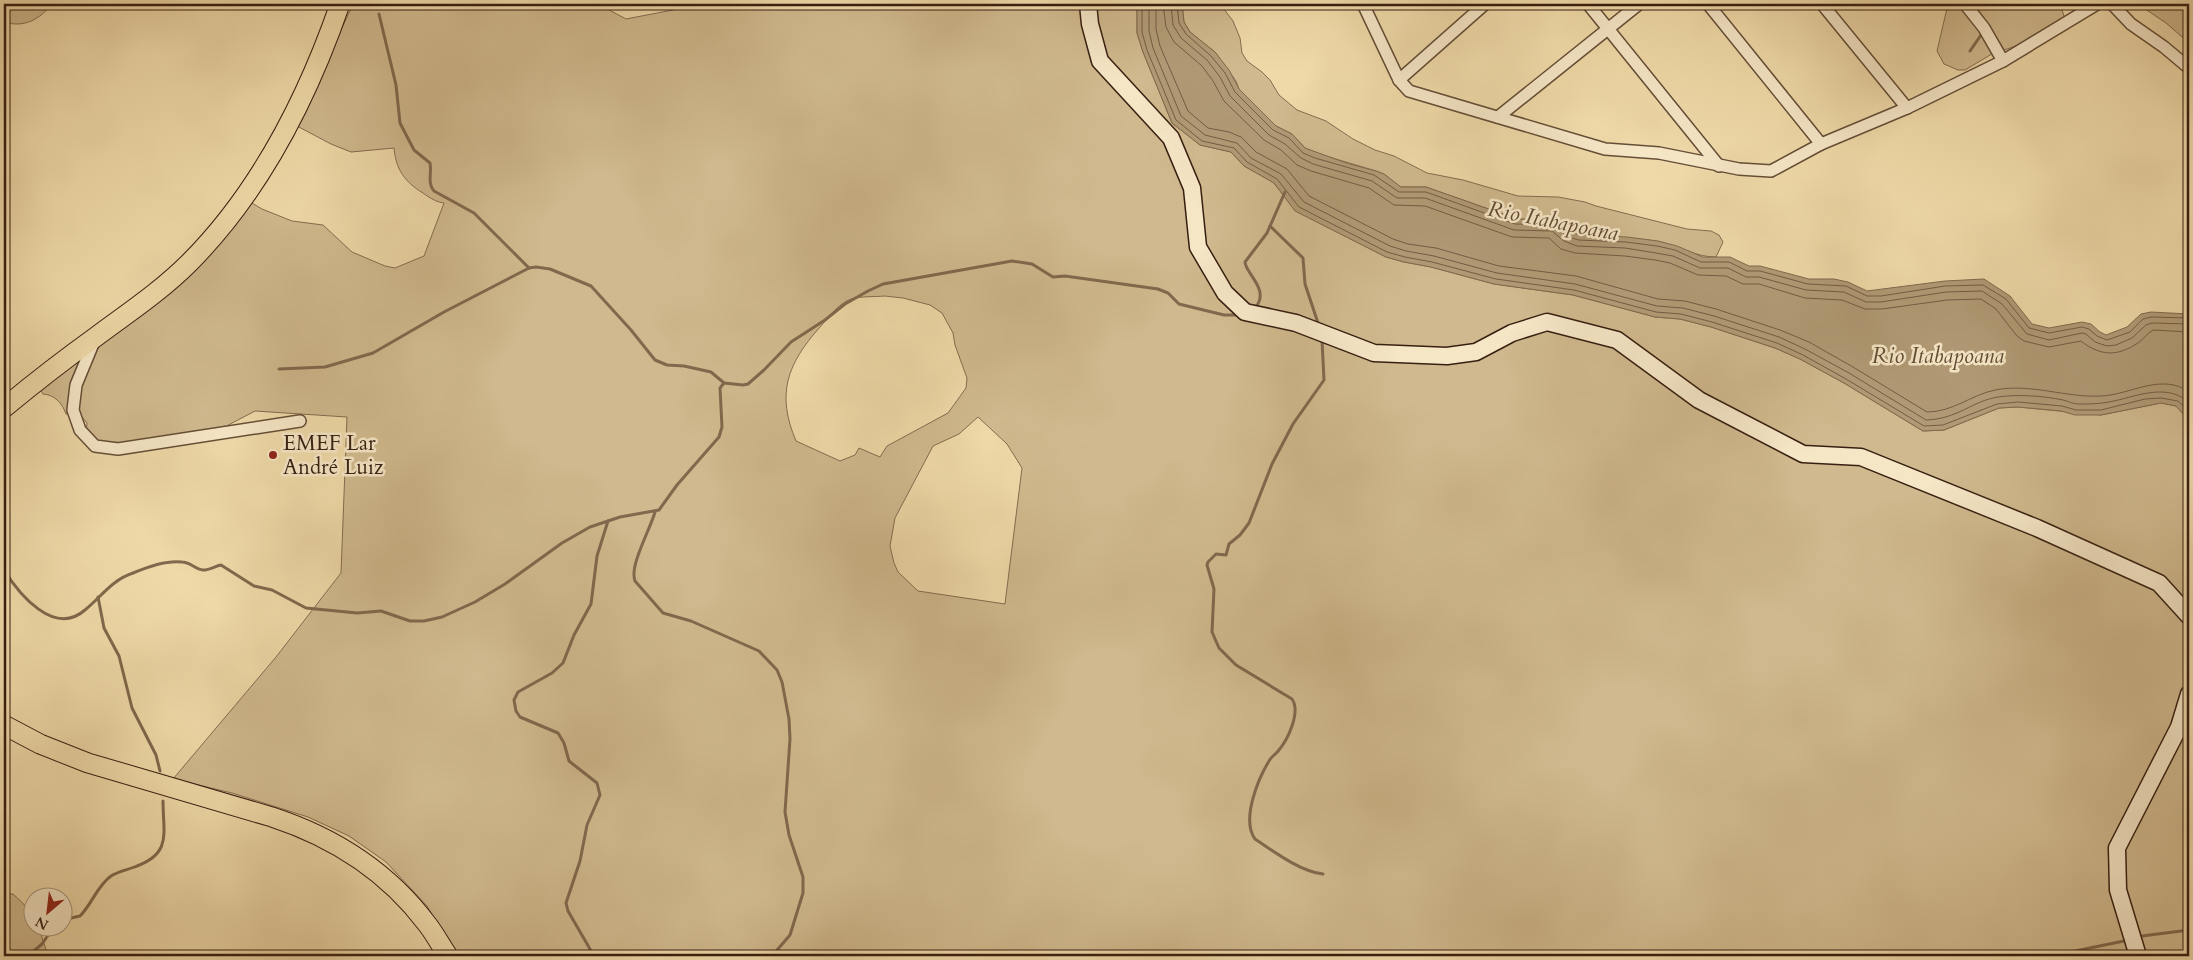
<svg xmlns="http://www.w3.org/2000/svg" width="2193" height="960" font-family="Cardo,serif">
<rect width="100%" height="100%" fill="#efd9a8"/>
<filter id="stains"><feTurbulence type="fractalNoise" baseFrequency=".004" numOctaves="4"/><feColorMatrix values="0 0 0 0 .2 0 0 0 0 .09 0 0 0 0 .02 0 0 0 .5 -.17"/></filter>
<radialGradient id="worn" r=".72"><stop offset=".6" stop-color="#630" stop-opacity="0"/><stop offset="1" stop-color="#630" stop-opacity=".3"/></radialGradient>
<g fill="#d0b98e" stroke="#846c50" fill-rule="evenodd">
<path d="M 4,4 L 52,4 C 39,20 24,28 4,22 Z"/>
<path d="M 353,4 L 598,4 L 626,19 L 704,4 L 1137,4 L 1137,33 L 1143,52 L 1172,123 L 1200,145 L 1231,152 L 1244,166 L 1273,182 L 1296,211 L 1386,257 L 1404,262 L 1431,267 L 1494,284 L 1573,295 L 1655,317 L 1680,319 L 1711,327 L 1775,348 L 1800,359 L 1844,383 L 1923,431 L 1944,430 L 1999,408 L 2018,407 L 2101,415 L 2161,403 L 2176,406 L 2189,420 L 2189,925 L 2187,956 L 456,956 L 427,906 L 386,862 L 349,836 L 308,817 L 232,793 L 173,779 L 276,657 L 341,573 L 347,417 L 255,411 L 217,431 L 102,448 L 86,432 L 87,423 L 81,416 L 66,414 C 62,403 55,395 43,394 L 40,389 L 252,203 L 262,209 L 292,221 L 323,225 L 352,252 L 385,266 L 395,268 L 424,256 L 444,203 C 436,202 430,198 423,193 C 405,182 396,170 394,148 L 351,152 L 331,144 L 297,126 ZM 885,296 L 903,298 L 930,305 L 942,313 L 953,333 L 955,345 L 967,378 L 966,388 L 948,413 L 887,446 L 880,457 L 859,448 L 855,455 L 840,461 L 796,441 C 776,394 787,364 820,327 C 829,317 838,304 851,299 C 862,296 874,297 885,296 ZM 978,417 L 1007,444 L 1022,468 L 1005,604 L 918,591 L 898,572 L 894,563 L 890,546 L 895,518 L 933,446 L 959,434 Z"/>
<path d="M 1182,4 L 1220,4 L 1233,21 L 1240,38 L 1242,53 L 1247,61 L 1262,72 L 1270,80 L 1279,95 L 1297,110 L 1326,121 L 1353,139 L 1375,150 L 1394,156 L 1427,173 L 1463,180 L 1518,196 L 1558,197 L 1585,202 L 1596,206 L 1687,229 L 1711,231 L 1719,235 L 1723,242 L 1716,257 C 1695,257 1680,246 1660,242 C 1634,237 1605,237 1579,235 L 1570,232 L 1556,220 L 1517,219 L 1426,187 L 1400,187 L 1384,174 L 1376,171 L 1316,153 L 1305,148 L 1292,134 L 1276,126 L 1239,89 L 1236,81 L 1215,52 L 1190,32 L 1184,22 Z"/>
<path d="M 1948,4 L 2060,4 L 2065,19 L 2046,36 L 1992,54 L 1965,70 L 1958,70 L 1944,64 L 1937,51 Z"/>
<path d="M 2138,4 L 2189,4 L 2189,43 L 2166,23 Z"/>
<path d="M 4,894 L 13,894 C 26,906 32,910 32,928 L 39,928 L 48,956 L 4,956 Z"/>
</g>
<path fill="#b09a75" stroke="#80694d" d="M 1137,4 L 1182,4 L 1184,22 L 1190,32 L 1215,52 L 1229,70 L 1239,89 L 1276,126 L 1292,134 L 1305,148 L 1346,163 L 1376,171 L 1384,174 L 1401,187 L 1426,187 L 1517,219 L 1556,220 L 1570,232 L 1579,235 L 1627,237 L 1658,241 L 1677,246 L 1703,257 L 1730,257 L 1749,266 L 1760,266 L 1809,279 L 1834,279 L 1848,282 L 1867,291 L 1945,281 L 1984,279 L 2010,296 L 2032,324 L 2049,328 L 2082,322 L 2091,324 L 2100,332 L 2106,335 L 2127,327 L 2141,314 L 2151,312 L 2189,314 L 2189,420 L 2176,406 L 2161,403 L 2101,415 L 2075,415 L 2061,411 L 2018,407 L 1999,408 L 1944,430 L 1923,431 L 1844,383 L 1800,359 L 1775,348 L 1711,327 L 1680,319 L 1655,317 L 1573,295 L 1494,284 L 1431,267 L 1404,262 L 1386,257 L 1295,211 L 1274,183 L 1244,166 L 1231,152 L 1200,145 L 1172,123 L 1143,52 L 1137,33 Z"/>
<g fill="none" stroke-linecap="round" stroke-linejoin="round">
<g stroke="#745c43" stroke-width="1">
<path d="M 1142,4 L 1142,32 L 1147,50 L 1176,120 L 1202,141 L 1234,148 L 1247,162 L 1277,179 L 1299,207 L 1387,252 L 1405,257 L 1432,262 L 1496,279 L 1574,290 L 1656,312 L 1681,314 L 1712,322 L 1777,343 L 1803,355 L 1846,379 L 1924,426 L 1943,425 L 1997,404 L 2018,402 L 2062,406 L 2076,410 L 2101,410 L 2145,399 L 2161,398 L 2178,401 L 2189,411"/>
<path d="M 1149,4 L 1149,31 L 1153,48 L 1181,116 L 1205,135 L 1237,143 L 1251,158 L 1281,174 L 1304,202 L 1390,246 L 1406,251 L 1434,256 L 1497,273 L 1575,284 L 1657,306 L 1683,308 L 1714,316 L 1779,337 L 1805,349 L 1849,373 L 1926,420 C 1958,419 1972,401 1998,397 C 2018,394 2044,396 2063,400 C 2068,401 2073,404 2078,404 C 2088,404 2099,404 2109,402 C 2136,397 2165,382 2189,402"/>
<path d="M 1156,4 L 1156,29 L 1160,46 L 1188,111 L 1208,128 L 1229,132 L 1241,137 L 1256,152 L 1287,169 L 1309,196 L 1393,239 L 1408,244 L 1436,248 L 1499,266 L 1576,276 L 1658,299 L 1685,301 L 1716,309 L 1780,330 L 1809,342 L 1853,367 L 1927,412 C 1953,412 1971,395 1995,390 C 2031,383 2066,398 2101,396 C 2130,395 2162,372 2189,392"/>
<path d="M 1163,4 L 1166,27 L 1174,42 L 1202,66 L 1213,81 L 1224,101 L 1264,140 L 1281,150 L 1297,165 L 1311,171 L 1369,188 L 1394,205 L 1425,206 L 1512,237 L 1549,238 L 1561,249 L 1575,253 L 1625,256 L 1655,260 L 1670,263 L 1698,275 L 1726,276 L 1743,284 L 1759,284 L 1805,298 L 1842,300 L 1865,309 L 1882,309 L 1947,300 L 1981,299 L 1996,309 L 2017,336 L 2024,341 L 2049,347 L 2081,341 C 2100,356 2117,357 2138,343 C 2144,339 2147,333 2153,330 L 2189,332"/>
<path d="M 1171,4 L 1173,25 L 1181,38 L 1207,60 L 1220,77 L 1230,96 L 1269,135 L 1285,144 L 1301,158 L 1313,164 L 1372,181 L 1397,198 L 1425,198 L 1514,230 L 1552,231 L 1564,241 L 1577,246 L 1625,248 L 1656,253 L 1673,256 L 1700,268 L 1728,268 L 1746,277 L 1759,277 L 1806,290 L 1844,292 L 1866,302 L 1881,302 L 1946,292 L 1982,291 L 2002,304 L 2027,334 L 2049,340 L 2082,333 L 2086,334 L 2095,342 L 2107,346 L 2116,345 L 2132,338 L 2146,325 L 2152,323 L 2189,324"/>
<path d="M 1177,4 L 1179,23 L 1186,34 L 1211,56 L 1225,73 L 1235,92 L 1273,130 L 1289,138 L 1303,153 L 1315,158 L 1374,175 L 1399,192 L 1426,192 L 1515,224 L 1554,225 L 1567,236 L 1578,240 L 1626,242 L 1657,246 L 1675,250 L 1701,262 L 1729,262 L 1747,271 L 1760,271 L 1808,284 L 1846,286 L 1867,296 L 1881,296 L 1945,286 L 1983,285 L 2006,299 L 2029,328 L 2049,333 L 2082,327 L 2089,329 L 2097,336 L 2107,340 L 2130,332 L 2143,319 L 2151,317 L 2189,318"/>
</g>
<g stroke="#80694d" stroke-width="3">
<path d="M 379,14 L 396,85 L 400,123 L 414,150 L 430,163 C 432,173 427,183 434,191 L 474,213 L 529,268"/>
<path d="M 1970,51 L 1981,35"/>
<path d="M 1270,226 L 1303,258 L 1305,284 L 1319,326"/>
<path d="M 1255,308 C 1271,290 1245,273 1245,262 L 1267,233 L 1285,192"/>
<path d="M 1322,340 L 1324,380 L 1293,424 L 1272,464 L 1249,523 L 1240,535 L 1229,544 L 1226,555 L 1216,554 L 1208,562 L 1207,565 L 1214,589 L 1212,632 L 1219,648 L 1236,665 L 1292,699 C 1301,712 1288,739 1279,750 C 1276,754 1271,757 1269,761 C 1258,779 1241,820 1255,839 C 1273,851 1301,872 1323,874"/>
<path d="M 279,369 L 325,367 L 373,353 L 444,312 L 529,268 L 536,267 L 550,269 L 591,286 L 631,330 L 655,360 L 667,365 L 684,366 L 711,372 L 724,383 L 743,385 L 748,384 L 764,370 L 791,342 L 825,320 L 845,304 L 868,291 L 883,284 L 1012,261 L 1032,264 L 1053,277 L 1065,276 L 1158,289 L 1168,293 L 1179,304 L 1224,315 L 1238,315"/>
<path d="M 655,512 C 650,530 629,566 635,581 L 663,613 L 691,621 L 759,651 L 777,670 L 782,682 L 789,719 L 790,739 L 785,812 L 789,835 L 803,877 L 803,893 L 790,935 L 772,956"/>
<path d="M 4,570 C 19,594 54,637 85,610 C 102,596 112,580 133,573 C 147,567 167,560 182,562 C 190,562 195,569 203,570 C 210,570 215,566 221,565 L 254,586 L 272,590 L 306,608 L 357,613 L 381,611 L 410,621 L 424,621 L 442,617 L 475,602 L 505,584 L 562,543 L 590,527 L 620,517 L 659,510 L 677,485 L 719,437 L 722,427 L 720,388 L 724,383"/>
<path d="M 98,597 L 104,628 L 119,656 L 132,708 L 156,755 L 160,771"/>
<path d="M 62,920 L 80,916 C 92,904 97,886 111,876 C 119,871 128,870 137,866 C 172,853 163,833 163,801"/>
<path d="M 2142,936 L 2189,930"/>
<path d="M 28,956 L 42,944 L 53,928"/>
<path d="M 594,956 L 568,911 L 566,903 L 580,861 L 587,825 L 600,795 L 597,783 L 569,761 L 564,743 L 558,733 L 520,717 L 516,711 L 514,700 L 518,692 L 552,673 L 563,663 L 574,635 L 591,604 L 597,556 L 608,521"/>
<path d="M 2051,956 L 2124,941"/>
</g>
<defs>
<g id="street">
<path d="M 1363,4 L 1399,80 L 1409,91 L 1605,149 L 1659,153 L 1739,169 L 1771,171 L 1821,144 L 1907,108 L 2003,61 L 2097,4"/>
<path d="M 1588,4 L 1719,166"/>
<path d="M 1708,4 L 1821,144"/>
<path d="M 1822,4 L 1907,108"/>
<path d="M 1965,4 L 1984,28 L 2003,61"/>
<path d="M 2112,4 L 2131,24 L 2164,47 L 2189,68"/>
<path d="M 1399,80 L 1485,4"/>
<path d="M 1498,117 L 1639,4"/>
<path d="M 95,339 L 76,385 L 73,410 L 80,430 L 95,446 L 118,449 L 300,421"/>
</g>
<g id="secondary">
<path d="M 1088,4 L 1090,24 L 1100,61 L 1171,138 L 1192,188 L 1198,247 L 1225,293 L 1245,312 L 1296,323 L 1374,353 L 1447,356 L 1476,352 L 1512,333 L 1547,322 L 1617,340 L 1699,400 L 1803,454 L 1861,457 L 2037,528 L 2159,583 L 2189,616"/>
<path d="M 2138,956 L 2118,890 L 2117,848 L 2179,727 L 2189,694"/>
</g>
<g id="primary">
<path d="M 4,408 C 34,383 65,359 97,336 C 128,313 161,291 189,263 C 261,191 307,99 340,4"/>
<path d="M 4,725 L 40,744 L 88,763 L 272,817 C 333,837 388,872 427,924 C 435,934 441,946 448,956"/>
</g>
</defs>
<use href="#street" stroke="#654e37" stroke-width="14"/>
<use href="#secondary" stroke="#371f11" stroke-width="19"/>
<use href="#primary" stroke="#371f11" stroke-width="21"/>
<use href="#street" stroke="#f5e6c6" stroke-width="11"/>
<use href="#secondary" stroke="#f5e6c6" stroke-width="16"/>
<use href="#primary" stroke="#efd9a8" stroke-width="19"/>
</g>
<circle fill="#8f2418" stroke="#f5e6c6" stroke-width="2" cx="273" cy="455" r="5"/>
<g text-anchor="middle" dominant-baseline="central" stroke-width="5" stroke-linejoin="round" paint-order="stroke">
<g font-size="21" fill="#371f11" stroke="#f5e6c6" text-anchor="start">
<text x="283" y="443">EMEF Lar<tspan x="283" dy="24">André Luiz</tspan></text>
</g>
<g font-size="22" font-style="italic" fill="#614a34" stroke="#f5e6c6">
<text transform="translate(1553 221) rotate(11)">Rio Itabapoana</text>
<text x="1938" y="356">Rio Itabapoana</text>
</g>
</g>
<rect width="2193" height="960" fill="none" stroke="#efd9a8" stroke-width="20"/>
<rect x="5" y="5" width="2183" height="950" fill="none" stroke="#371f11" stroke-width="2.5"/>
<rect x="10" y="10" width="2173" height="940" fill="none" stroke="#371f11"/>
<g transform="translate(48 912) rotate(208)"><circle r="24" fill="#f5e6c6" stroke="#a9967e"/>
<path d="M0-4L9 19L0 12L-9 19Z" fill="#8f2418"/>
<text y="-8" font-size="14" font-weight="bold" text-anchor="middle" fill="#371f11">N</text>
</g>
<rect width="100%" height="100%" filter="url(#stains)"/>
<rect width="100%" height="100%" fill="url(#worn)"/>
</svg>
